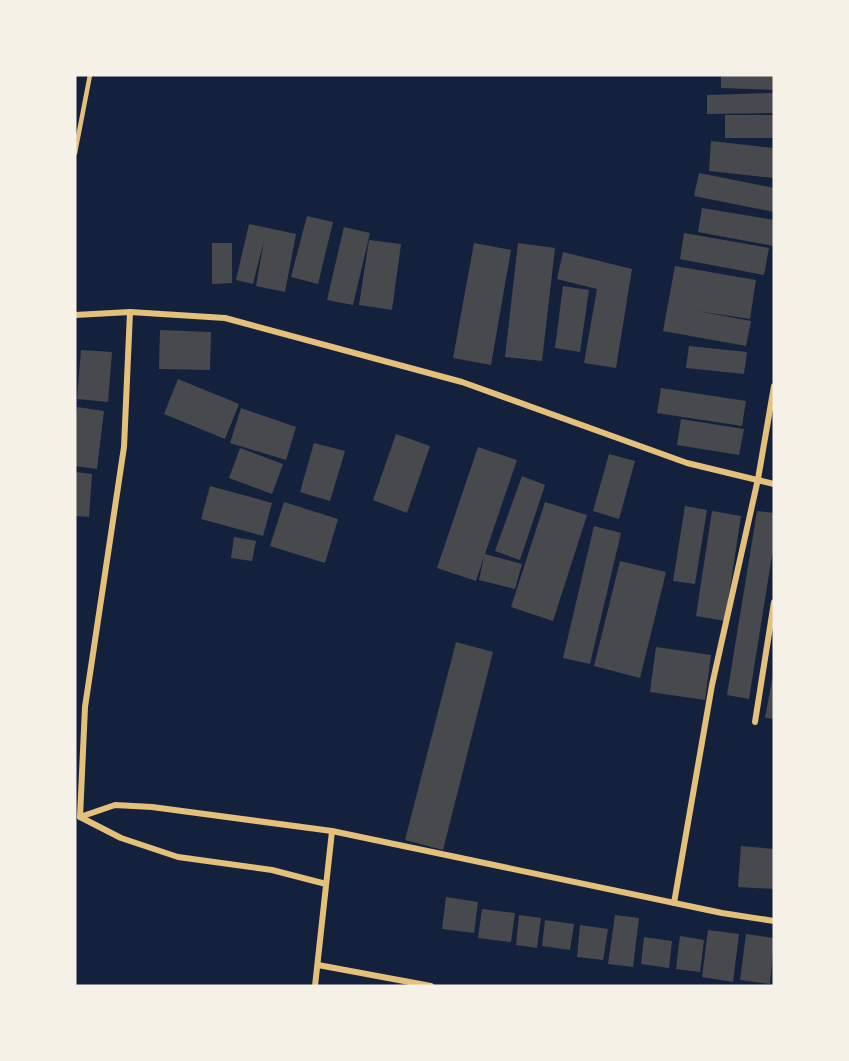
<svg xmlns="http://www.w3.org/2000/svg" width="849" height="1061" font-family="Figtree,sans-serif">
<rect width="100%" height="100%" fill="#14213d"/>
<g fill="#48494c">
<path d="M 721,75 L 774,75 L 774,90 L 721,88 Z"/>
<path d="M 774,93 L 774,113 L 707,114 L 707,95 Z"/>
<rect x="725" y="115" width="49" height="23"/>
<path d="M 711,141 L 774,148 L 774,178 L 709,171 Z"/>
<path d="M 699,173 L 774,188 L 774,212 L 694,196 Z"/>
<path d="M 702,208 L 774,220 L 774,246 L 698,232 Z"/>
<path d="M 307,216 L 333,222 L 318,284 L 291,277 Z"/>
<path d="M 249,224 L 296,234 L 285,292 L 256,286 L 264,240 L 253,284 L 236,280 Z"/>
<path d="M 344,227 L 370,233 L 353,305 L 327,300 Z"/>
<path d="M 684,233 L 769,248 L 764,275 L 680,259 Z"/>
<path d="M 369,240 L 401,244 L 392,310 L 359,305 Z"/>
<path d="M 212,243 L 232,243 L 232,283 L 212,284 Z"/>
<path d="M 474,243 L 511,250 L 491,365 L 453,358 Z"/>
<path d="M 518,243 L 555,248 L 542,361 L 505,357 Z"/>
<path d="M 563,252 L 632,269 L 616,368 L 584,363 L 597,289 L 557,279 Z"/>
<path d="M 675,266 L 756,280 L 750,319 L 697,311 L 751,321 L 746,346 L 663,331 Z"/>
<path d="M 563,286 L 589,290 L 580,352 L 555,348 Z"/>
<path d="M 160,330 L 211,332 L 210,370 L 159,369 Z"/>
<path d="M 689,346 L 747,352 L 744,374 L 686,368 Z"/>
<path d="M 81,350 L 112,352 L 108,402 L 77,399 Z"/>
<path d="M 178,379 L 239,404 L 225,439 L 164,414 Z"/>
<path d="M 661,388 L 746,401 L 742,426 L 657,413 Z"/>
<path d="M 77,407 L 104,411 L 97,469 L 75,466 L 75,421 Z"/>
<path d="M 241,408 L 296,427 L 286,460 L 230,443 Z"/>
<path d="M 681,419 L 744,429 L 739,455 L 677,445 Z"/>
<path d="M 396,434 L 430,446 L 407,513 L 373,500 Z"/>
<path d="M 314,443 L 345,451 L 330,501 L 300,492 Z"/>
<path d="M 478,447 L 517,460 L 485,554 L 522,564 L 515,589 L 479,580 L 484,556 L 476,581 L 437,568 Z"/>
<path d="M 240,448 L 283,464 L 272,494 L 229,478 Z"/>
<path d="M 609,454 L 635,461 L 619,519 L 593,511 Z"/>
<path d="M 75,472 L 92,474 L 89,517 L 75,516 Z"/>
<path d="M 522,476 L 545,485 L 520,560 L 495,551 Z"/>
<path d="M 210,486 L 272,503 L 263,536 L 201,519 Z"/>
<path d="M 284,502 L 338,519 L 325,563 L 270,546 Z"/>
<path d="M 545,502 L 587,515 L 553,621 L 511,607 Z"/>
<path d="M 685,506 L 707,510 L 695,584 L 673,581 Z"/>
<path d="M 712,511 L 741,516 L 725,621 L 696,616 Z"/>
<path d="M 757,511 L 774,513 L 774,543 L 749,699 L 727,695 Z"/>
<path d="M 594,526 L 621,533 L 590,664 L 563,658 Z"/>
<path d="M 234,537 L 256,541 L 252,561 L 231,558 Z"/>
<path d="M 620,561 L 666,572 L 640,678 L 594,666 Z"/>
<path d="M 456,642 L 493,652 L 443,850 L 405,840 Z"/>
<path d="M 656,647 L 711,655 L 705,700 L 650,692 Z"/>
<path d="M 773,674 L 774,674 L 774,719 L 765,718 Z"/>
<path d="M 741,846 L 774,849 L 774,889 L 738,887 Z"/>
<path d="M 446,897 L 478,902 L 474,933 L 442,929 Z"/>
<path d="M 482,909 L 515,913 L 511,942 L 478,938 Z"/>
<path d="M 519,915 L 541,918 L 537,948 L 516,945 Z"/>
<path d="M 615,915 L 639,918 L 633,967 L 608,964 Z"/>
<path d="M 545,920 L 574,924 L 570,950 L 542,946 Z"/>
<path d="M 580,925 L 608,929 L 603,960 L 577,957 Z"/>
<path d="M 708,930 L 739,934 L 733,982 L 702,977 Z"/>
<path d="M 746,934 L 774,938 L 770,984 L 740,980 Z"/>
<path d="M 680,936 L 704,940 L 700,972 L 676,969 Z"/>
<path d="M 644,937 L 672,941 L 669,968 L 641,964 Z"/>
</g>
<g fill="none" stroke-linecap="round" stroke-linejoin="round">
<path stroke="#e5c07b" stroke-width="4.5" d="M 75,153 L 90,75"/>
<g stroke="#e5c07b" stroke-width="6">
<path d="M 130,312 L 124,447 L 85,707 L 80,817 L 115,805 L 152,807 L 332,831 L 722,913 L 774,921"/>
<path d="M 75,315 L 130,312 L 225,318 L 462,382 L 687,463 L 774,484"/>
<path d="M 755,722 L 774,602"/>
<path d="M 80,817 L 121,838 L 178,857 L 272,870 L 326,884"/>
<path d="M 674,903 L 712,685 L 758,479 L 774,386"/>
<path d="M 318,965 L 431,986"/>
<path d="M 315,986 L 332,831"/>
</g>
</g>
<rect width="849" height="1061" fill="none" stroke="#f6f1e7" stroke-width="153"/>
</svg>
